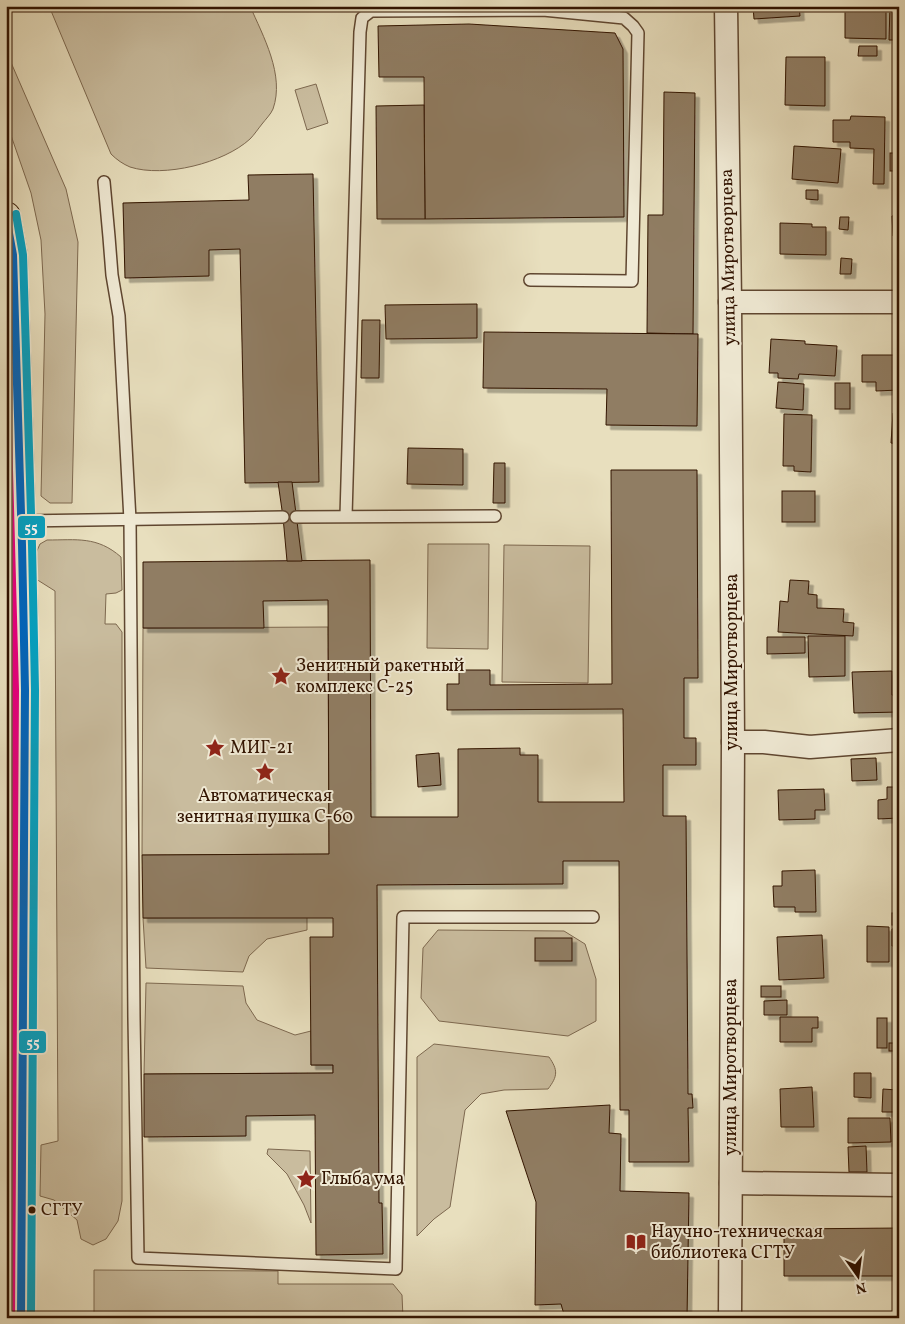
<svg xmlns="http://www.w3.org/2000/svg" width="905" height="1324" font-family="Vollkorn,serif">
<defs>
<filter id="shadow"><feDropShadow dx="4.5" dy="4.5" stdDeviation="0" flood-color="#0004"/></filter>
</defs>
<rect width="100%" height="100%" fill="#e8dfbe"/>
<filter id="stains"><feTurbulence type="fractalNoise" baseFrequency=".004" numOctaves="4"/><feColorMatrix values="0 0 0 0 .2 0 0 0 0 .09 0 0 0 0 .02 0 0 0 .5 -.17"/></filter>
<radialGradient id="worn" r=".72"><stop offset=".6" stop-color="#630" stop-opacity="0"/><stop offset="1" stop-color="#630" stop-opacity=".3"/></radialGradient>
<g fill="#c9bc9e" stroke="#7d684f">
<path d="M 49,6 L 250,6 C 263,36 285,75 273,109 C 271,114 265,120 262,124 C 258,129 254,135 250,139 C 224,163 164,178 130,167 C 123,164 117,160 111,154 Z"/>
<path d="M 6,51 L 66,189 L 78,242 L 72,503 L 50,503 L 41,496 L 45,314 L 41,240 L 31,193 L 6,121 Z"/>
<path d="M 316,84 L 328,123 L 307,130 L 295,90 Z"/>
<path d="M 47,540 C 77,540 97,536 121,557 L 122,590 L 116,593 L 106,594 L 105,624 L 116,624 L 122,632 L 122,1201 L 118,1221 L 106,1239 L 93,1245 L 81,1239 L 77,1220 L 54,1200 L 40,1196 L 41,1145 L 58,1141 L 55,591 L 36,579 L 36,553 L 40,544 Z"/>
<path d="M 6,542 L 13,553 L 13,671 L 6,671 Z"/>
<path d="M 428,544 L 489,544 L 488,649 L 427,648 Z"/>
<path d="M 504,545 L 590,546 L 588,683 L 502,682 Z"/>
<path d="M 328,627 L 329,854 L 142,855 L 143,628 Z"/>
<path d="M 307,917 L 307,930 L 267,939 L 249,956 L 243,972 L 146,968 L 143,918 Z"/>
<path d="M 438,930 L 564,931 L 585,944 L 596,979 L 596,1021 L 568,1036 L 439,1021 L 421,998 L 423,948 Z"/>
<path d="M 146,983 L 243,986 L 246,1003 L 257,1020 L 295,1035 L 311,1031 L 311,1065 L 333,1065 L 333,1073 L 144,1074 Z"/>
<path d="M 434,1044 L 549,1057 C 558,1070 558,1076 548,1089 L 504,1090 L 481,1094 L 465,1110 L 450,1207 L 434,1219 L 417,1236 L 417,1057 Z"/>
<path d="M 268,1149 L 310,1151 L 311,1223 L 304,1205 L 287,1174 L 267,1154 Z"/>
<path d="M 94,1270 L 278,1271 L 278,1284 L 393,1284 L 402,1295 L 403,1318 L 94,1318 Z"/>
</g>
<g fill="#907d63" stroke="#311300" filter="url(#shadow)">
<path d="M 753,6 L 799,6 L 800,16 L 754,19 Z"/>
<path d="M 845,6 L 886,6 L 886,39 L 845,38 Z"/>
<path d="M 890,6 L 899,6 L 899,40 L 889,40 Z"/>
<path d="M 469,24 L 615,33 L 623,49 L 624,217 L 425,219 L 424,77 L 379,77 L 378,26 Z"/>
<path d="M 859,46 L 877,46 L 877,56 L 858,56 Z"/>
<path d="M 786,57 L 825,57 L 825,106 L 785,105 Z"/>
<path d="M 664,92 L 695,93 L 693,334 L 647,333 L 648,215 L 663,215 Z"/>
<path d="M 424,105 L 425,219 L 377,219 L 376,106 Z"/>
<path d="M 851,116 L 885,117 L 884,184 L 873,184 L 874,149 L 850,148 L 850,142 L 833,142 L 833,120 L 850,120 Z"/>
<path d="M 794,146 L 841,149 L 838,183 L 792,179 Z"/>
<rect x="890" y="153" width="9" height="18"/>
<path d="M 313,174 L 319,482 L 245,483 L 240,249 L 209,250 L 209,276 L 125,278 L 123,203 L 249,200 L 248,175 Z"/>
<path d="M 806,190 L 818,190 L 818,200 L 806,199 Z"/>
<path d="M 899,215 L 899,235 L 893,236 L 892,216 Z"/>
<path d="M 840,217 L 849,217 L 848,230 L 839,229 Z"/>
<path d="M 780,223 L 812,224 L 812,227 L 826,227 L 826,255 L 780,254 Z"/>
<path d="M 841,258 L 852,259 L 851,274 L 840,274 Z"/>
<path d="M 477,304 L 477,338 L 386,339 L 385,305 Z"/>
<path d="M 362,320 L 380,320 L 379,378 L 361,378 Z"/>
<path d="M 484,332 L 698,334 L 697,426 L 606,425 L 607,389 L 483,388 Z"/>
<path d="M 771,339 L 805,341 L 805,344 L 837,346 L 835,376 L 799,374 L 798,379 L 778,378 L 778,373 L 769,373 Z"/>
<path d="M 862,355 L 899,355 L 899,390 L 876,391 L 876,382 L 862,382 Z"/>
<path d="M 778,382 L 804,384 L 803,410 L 776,408 Z"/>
<rect x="835" y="383" width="15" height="26"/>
<path d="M 894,393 L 899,393 L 899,407 L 894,406 Z"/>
<path d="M 893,413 L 899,413 L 899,444 L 891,443 Z"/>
<path d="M 784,414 L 812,415 L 811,472 L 794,471 L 794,466 L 783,466 Z"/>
<path d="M 408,448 L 463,449 L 463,485 L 407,484 Z"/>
<path d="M 494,463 L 505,463 L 505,503 L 493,503 Z"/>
<path d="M 611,470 L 697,470 L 698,678 L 684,678 L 684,738 L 696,738 L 696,765 L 663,765 L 663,816 L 686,816 L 688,1094 L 692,1094 L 693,1108 L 688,1108 L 689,1162 L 629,1162 L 629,1110 L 620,1110 L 619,861 L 563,861 L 563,884 L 377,885 L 379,1203 L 382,1203 L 383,1254 L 316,1255 L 315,1115 L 246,1116 L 246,1136 L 144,1137 L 144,1074 L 333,1073 L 333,1065 L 311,1065 L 310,937 L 333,937 L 333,918 L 143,918 L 142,855 L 329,854 L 328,600 L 263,601 L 264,628 L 143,628 L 143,562 L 370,560 L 371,817 L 458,817 L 458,749 L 520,748 L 520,755 L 538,755 L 538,802 L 624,802 L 623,709 L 447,710 L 447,684 L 459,684 L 459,670 L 490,670 L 490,685 L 612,684 Z"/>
<path d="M 278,482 L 292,482 L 302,561 L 287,561 L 283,517 Z"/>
<rect x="782" y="491" width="33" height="31"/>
<path d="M 790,580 L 809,581 L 808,594 L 817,595 L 817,608 L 844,609 L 843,622 L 854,623 L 853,636 L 778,632 L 780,601 L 788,602 Z"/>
<path d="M 808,636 L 845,636 L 845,676 L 809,677 Z"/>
<path d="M 767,637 L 805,637 L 805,653 L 767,654 Z"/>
<path d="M 892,671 L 892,695 L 899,695 L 899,712 L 854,713 L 852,672 Z"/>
<path d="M 439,753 L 441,785 L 418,787 L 416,755 Z"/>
<path d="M 876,758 L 877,780 L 852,781 L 851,759 Z"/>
<path d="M 887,787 L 899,787 L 899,818 L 878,819 L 878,800 L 887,799 Z"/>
<path d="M 824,789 L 825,810 L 815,810 L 815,819 L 779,820 L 778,790 Z"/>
<path d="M 815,870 L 816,912 L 795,912 L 795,907 L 774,907 L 773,886 L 782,886 L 782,871 Z"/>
<rect x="892" y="913" width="7" height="12"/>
<path d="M 867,926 L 889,927 L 889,962 L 867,962 Z"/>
<path d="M 899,928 L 899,946 L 892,946 L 892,929 Z"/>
<path d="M 822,935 L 824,978 L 779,980 L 777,937 Z"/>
<rect x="535" y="938" width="37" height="23"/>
<rect x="761" y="986" width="20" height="11"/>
<path d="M 787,1000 L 787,1015 L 764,1015 L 764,1001 Z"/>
<path d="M 780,1017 L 818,1017 L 818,1028 L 812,1028 L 812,1042 L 780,1042 Z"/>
<rect x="877" y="1018" width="10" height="30"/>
<rect x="889" y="1043" width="10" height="8"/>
<path d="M 854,1073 L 871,1073 L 871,1098 L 854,1097 Z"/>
<path d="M 897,1076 L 899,1077 L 899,1116 L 896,1116 L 896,1112 L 882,1112 L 883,1089 L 897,1090 Z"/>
<path d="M 812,1087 L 814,1127 L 781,1127 L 780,1089 Z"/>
<path d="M 610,1105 L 609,1133 L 621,1134 L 620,1191 L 689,1193 L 687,1318 L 565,1318 L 561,1304 L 535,1305 L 536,1202 L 506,1111 Z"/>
<path d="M 848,1118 L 890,1118 L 891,1142 L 848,1143 Z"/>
<path d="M 866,1146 L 867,1172 L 849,1172 L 848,1147 Z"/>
<path d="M 899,1228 L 899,1276 L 784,1276 L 784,1229 Z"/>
</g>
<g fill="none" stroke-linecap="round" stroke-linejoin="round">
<defs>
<g id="lane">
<path d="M 104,182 L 109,237 L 112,275 L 119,316 L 130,520 L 134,1018 L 138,1258 L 396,1269 L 403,917 L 593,917"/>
<path d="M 346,516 L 360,32 L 362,18 L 371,11 L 543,10 L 624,18 L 633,26 L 638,33 L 632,281 L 530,280"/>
<path d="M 296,517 L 495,516"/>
<path d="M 21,521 L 283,517"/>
</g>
<g id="street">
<path d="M 726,6 L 730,302 L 733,742 L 730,1318"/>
<path d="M 730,302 L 899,302"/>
<path d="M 733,742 L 764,742 L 810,747 L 899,740"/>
<path d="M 731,1183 L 899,1185"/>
</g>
<path id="primary" d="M 6,216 L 13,255 L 22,545 L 25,690 L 21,1210 L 21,1318"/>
</defs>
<use href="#lane" stroke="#5f4630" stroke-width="14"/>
<use href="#street" stroke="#5f4630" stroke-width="25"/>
<use href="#primary" stroke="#311300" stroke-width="30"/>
<use href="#lane" stroke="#f0ead5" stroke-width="11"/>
<use href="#street" stroke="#f0ead5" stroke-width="22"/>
<use href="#primary" stroke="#e8dfbe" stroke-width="28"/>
<defs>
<path id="bus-1" d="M 6,217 L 13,255 L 22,545 L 25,690 L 21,1318"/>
<path id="bus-2" d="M 6,360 L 15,690 L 11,1318"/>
<path id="bus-3" d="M 16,214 L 23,255 L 32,545 L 35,690 L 31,1318"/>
</defs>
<use href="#bus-1" stroke="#f0ead5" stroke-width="11"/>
<use href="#bus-2" stroke="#f0ead5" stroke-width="11"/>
<use href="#bus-3" stroke="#f0ead5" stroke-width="11"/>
<use href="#bus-1" stroke="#0065bd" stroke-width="8"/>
<use href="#bus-2" stroke="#e5007d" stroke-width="8"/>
<use href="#bus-3" stroke="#02a2c4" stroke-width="8"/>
</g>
<defs>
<symbol id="sight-bare" viewBox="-9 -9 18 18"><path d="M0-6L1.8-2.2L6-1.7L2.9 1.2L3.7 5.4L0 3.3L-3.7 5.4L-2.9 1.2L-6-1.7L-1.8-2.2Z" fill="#8f2418" stroke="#f0ead5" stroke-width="2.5" paint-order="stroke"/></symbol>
<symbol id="library-bare" viewBox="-9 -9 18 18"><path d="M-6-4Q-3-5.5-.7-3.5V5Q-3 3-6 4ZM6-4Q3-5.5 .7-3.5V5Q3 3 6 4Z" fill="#8f2418" stroke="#f0ead5" stroke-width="2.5" paint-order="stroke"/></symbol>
</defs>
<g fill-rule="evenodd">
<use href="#sight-bare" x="267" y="662" width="28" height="28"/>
<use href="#sight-bare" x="201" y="734" width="28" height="28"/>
<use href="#sight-bare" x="251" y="758" width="28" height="28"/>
<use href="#sight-bare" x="292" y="1165" width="28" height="28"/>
<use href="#library-bare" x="622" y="1228" width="28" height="28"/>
</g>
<circle fill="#311300" stroke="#f0ead5" stroke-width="2" cx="32" cy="1210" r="4.5"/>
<g text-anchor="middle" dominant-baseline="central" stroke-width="4" stroke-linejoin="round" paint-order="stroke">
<g font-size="17" fill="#311300" stroke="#f0ead5" text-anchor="start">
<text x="41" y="1210">СГТУ</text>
</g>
<g font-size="18" fill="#311300" stroke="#f0ead5">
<text transform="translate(729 257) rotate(-91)">улица Миротворцева</text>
<text transform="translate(732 662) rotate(-90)">улица Миротворцева</text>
<text transform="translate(731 1067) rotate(-90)">улица Миротворцева</text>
</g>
<g font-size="18" fill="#311300" stroke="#f0ead5" text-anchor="start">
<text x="296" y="666">Зенитный ракетный<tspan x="296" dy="21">комплекс С-25</tspan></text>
<text x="230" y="748">МИГ-21</text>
<text x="265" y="796" text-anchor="middle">Автоматическая<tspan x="265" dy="21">зенитная пушка С-60</tspan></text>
<text x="321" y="1179">Глыба ума</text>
<text x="651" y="1232">Научно-техническая<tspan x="651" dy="21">библиотека СГТУ</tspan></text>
</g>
</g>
<g stroke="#f0ead5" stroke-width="2">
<rect x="17" y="515" width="29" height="24" rx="5" fill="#02a2c4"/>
<rect x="18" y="1030" width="29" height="24" rx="5" fill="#02a2c4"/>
</g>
<g font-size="14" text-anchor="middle" font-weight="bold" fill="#fff">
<text x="31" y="532">55</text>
<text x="33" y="1047">55</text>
</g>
<rect width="905" height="1324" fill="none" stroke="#e8dfbe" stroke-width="25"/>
<rect x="8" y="8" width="890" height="1309" fill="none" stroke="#311300" stroke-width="2.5"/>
<rect x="12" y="12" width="880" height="1299" fill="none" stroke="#311300"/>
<g transform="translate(858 1276) rotate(166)" stroke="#f0ead5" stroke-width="4" paint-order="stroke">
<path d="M0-4L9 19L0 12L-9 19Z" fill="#311300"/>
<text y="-8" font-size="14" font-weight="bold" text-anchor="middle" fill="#311300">N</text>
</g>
<rect width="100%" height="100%" filter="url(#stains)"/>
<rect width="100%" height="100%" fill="url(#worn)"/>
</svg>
